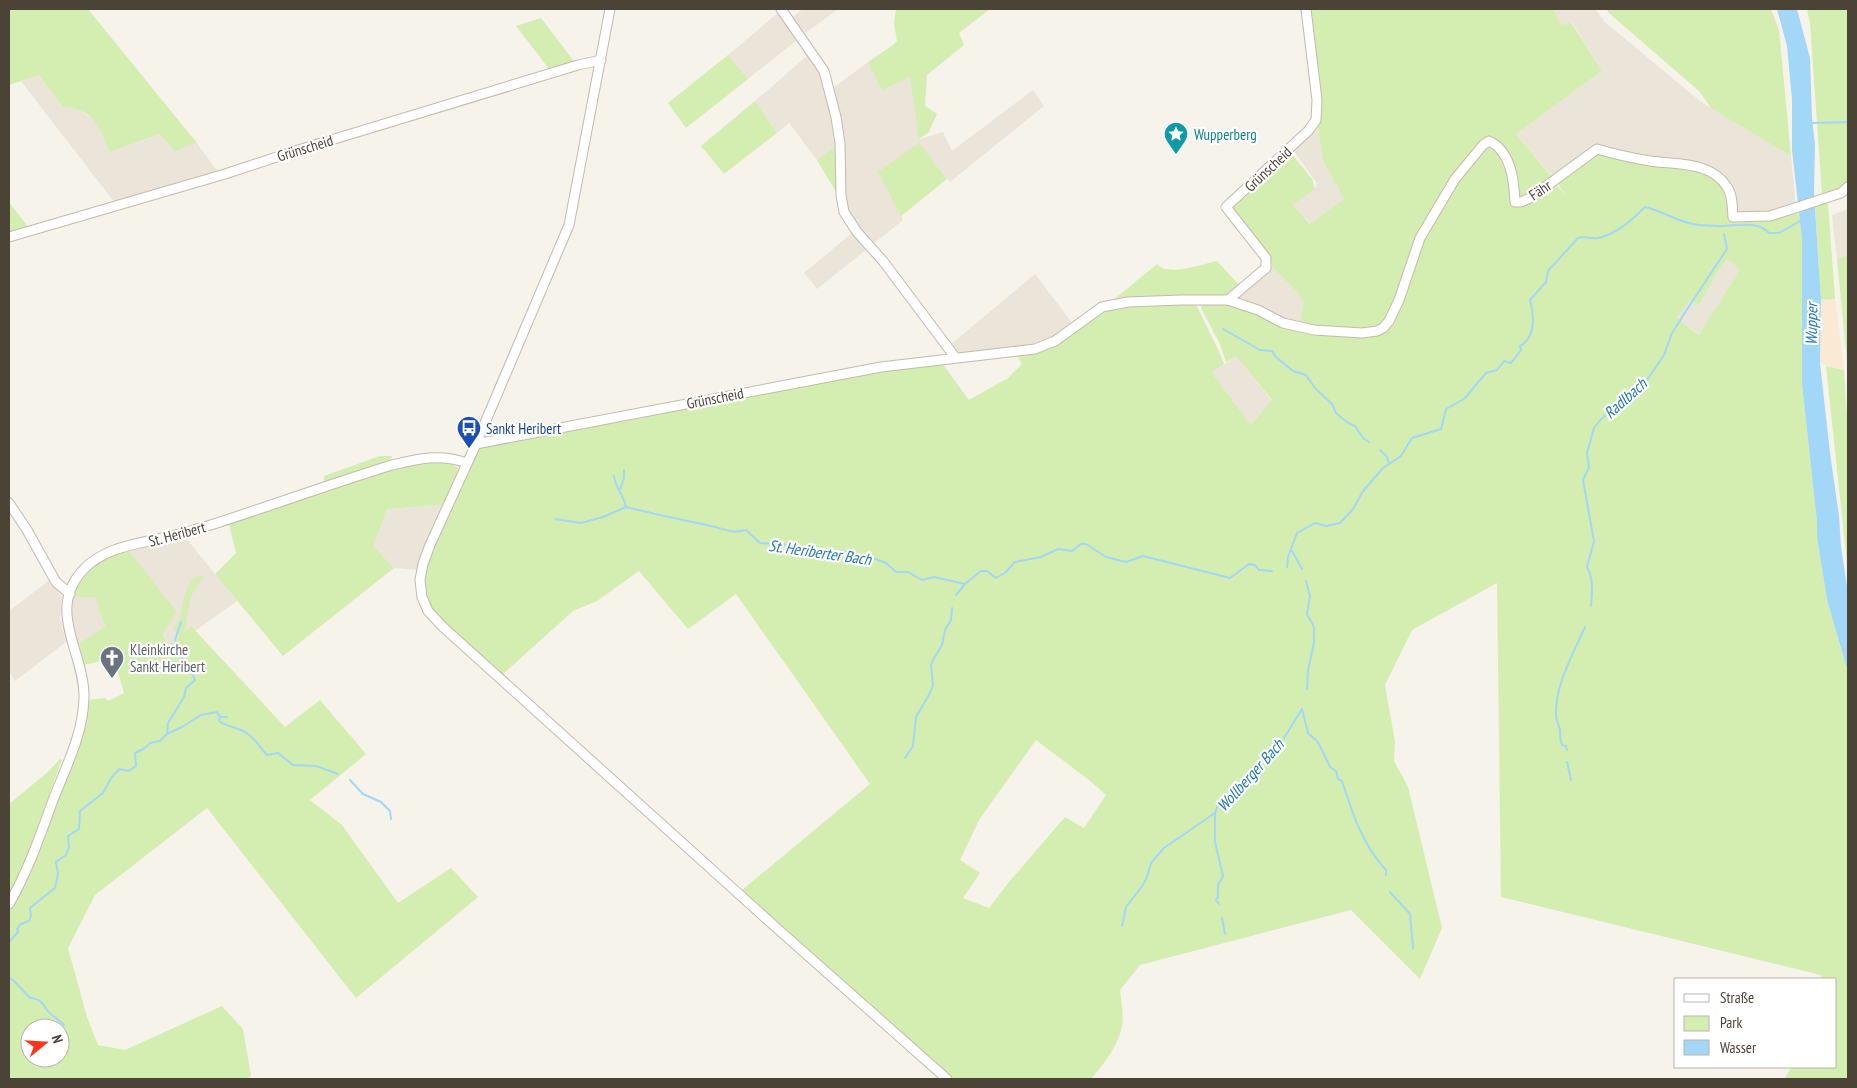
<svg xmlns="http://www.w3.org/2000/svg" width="1857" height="1088" font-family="'PT Sans Narrow',sans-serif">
<rect width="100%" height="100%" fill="#f6f3eb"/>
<g fill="#ebe4d8">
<path d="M 803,9 L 838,9 L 803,35 L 829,70 L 833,88 L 868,62 L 882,89 L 910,76 L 920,139 L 943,132 L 952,151 L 1033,90 L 1044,106 L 950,182 L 919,144 L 879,172 L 903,220 L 817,289 L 804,273 L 853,232 L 846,208 L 842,142 L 817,160 L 789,123 L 777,133 L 755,101 L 808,55 L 797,40 L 748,79 L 728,55 L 779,12 L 790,19 Z"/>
<path d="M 1553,9 L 1595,9 L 1605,22 L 1700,101 L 1791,156 L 1796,207 L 1763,217 L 1732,218 L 1553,177 L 1516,134 L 1602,71 L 1572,22 L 1562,27 Z"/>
<path d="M 39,75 L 63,107 L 77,107 L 96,122 L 110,152 L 161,134 L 175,150 L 196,142 L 218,172 L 115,203 L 21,81 Z"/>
<path d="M 1317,122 L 1323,161 L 1344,199 L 1311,224 L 1293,205 L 1317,186 L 1316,182 L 1293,150 Z"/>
<path d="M 1848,209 L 1848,255 L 1837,259 L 1832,215 Z"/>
<path d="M 1727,259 L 1740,270 L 1700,335 L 1677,318 L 1690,300 L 1699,305 L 1717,273 Z"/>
<path d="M 1272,267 L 1297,292 L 1304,302 L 1300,323 L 1283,320 L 1240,300 L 1237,294 Z"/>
<path d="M 1035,274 L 1073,324 L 1049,340 L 1029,345 L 958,354 L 950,345 Z"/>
<path d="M 1236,356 L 1272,401 L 1251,425 L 1212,373 Z"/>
<path d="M 443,505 L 417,570 L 394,568 L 372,546 L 387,509 Z"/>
<path d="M 185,537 L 237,601 L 195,631 L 190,626 L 169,647 L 128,550 Z"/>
<path d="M 51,579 L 62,597 L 60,620 L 66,642 L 15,681 L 9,671 L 9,611 Z"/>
<path d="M 95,596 L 105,628 L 76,645 L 70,618 L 72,597 Z"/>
</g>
<path fill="#f9e9d5" d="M 1835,299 L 1844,370 L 1820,363 L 1821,300 Z"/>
<g fill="#d4edb1" fill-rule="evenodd">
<path d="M 9,9 L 88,9 L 196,142 L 175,151 L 160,134 L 110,152 C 99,128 93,107 63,107 L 39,75 L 9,85 Z"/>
<path d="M 896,9 L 990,9 L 959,33 L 964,45 L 927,75 L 925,106 L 937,114 L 929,132 L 919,139 L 910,77 L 882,90 L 868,62 L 893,45 L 897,41 L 894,24 Z"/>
<path d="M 1308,9 L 1553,9 L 1562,26 L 1571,22 L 1602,71 L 1516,134 L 1552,177 L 1567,199 L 1557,182 L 1598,152 L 1707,171 L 1725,187 L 1732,218 L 1763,219 L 1764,222 L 1798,213 L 1800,219 L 1802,239 L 1802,384 L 1817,522 L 1817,537 L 1827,600 L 1848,672 L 1848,1079 L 1784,1079 L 1792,1067 L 1836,1067 L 1836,979 L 1820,979 L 1821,975 L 1501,897 L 1497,583 L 1412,630 L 1385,685 L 1395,742 L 1394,761 L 1408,787 L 1442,928 L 1420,979 L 1351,910 L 1140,965 L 1120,990 C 1121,1001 1124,1015 1122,1026 C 1118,1046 1104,1064 1091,1079 L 954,1079 L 742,890 L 870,784 L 736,594 L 688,629 L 639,571 L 597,601 L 573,611 L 502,675 L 434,613 L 426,598 L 422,584 L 426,565 L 479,446 L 793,385 L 941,362 L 969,400 L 1008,378 L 1022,364 L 1015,353 L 1039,351 L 1104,311 L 1124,306 L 1196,304 C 1205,324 1216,343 1224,364 L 1212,373 L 1251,425 L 1272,400 L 1236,356 L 1226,362 L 1220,344 L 1201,308 L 1202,302 L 1228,303 L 1280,324 L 1299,328 L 1304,302 L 1297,292 L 1272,267 L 1270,255 L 1266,255 L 1230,209 L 1291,153 L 1313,180 L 1314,189 L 1293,205 L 1310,224 L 1344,199 L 1323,161 L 1317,122 L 1321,108 ZM 1727,259 L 1740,270 L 1699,335 L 1677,318 L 1690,300 L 1699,305 L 1717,273 ZM 1036,740 L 1089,780 L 1106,795 L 1084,828 L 1065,817 L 1009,882 L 989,908 L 963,898 L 980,873 L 960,860 L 979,820 Z"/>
<path d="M 1606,9 L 1771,9 L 1779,30 L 1791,156 L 1711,108 L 1699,91 L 1610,14 Z"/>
<path d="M 1807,9 L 1848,9 L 1848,182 L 1839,189 L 1822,194 L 1810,23 Z"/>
<path d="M 541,18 L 576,64 L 550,70 L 516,26 Z"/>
<path d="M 728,55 L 748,79 L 686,128 L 668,103 Z"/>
<path d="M 755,101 L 777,133 L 724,174 L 701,146 Z"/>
<path d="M 919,143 L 947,179 L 901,216 L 878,172 Z"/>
<path d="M 837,145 L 838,195 L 817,160 Z"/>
<path d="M 9,202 L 29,228 L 9,234 Z"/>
<path d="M 1828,203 L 1835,299 L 1821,300 L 1815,205 Z"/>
<path d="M 1848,255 L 1848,372 L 1837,259 Z"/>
<path d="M 1217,261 L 1241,287 L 1228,296 L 1111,302 L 1157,264 C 1168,277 1202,264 1217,261 Z"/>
<path d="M 1826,366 L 1844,370 L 1848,433 L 1848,573 Z"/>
<path d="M 380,456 L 392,456 L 388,471 L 413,464 L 443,461 L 459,468 L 443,505 L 387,509 L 373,546 L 394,568 L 283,656 L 215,574 L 236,553 L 229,524 L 324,491 L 324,476 Z"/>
<path d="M 128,550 L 177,612 L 163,634 L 169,647 L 179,637 L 173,628 C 176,624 180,619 181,614 C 185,599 184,586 197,575 L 203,577 L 190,598 L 185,629 L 181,634 L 191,626 L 285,727 L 320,700 L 366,754 L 310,800 L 342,825 L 398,903 L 451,868 L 478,897 L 356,998 L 207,808 L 95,895 L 68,948 L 87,1017 L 98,1045 L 125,1050 L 222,1006 L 243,1029 L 251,1076 L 246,1079 L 9,1079 L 9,804 L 48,772 L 60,759 L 62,760 L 38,825 L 46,828 L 87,700 L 105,698 L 108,701 L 124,693 L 114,658 L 84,665 L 76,645 L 105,627 L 95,597 L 72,597 C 88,568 98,561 128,550 ZM 30,1028 L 60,1028 L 60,1058 L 30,1058 Z"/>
</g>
<path fill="#a3d7f7" d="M 1777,9 L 1797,9 L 1810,58 L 1812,118 L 1815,145 L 1814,193 L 1821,300 L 1820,363 L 1830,453 L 1839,516 L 1841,547 L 1848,593 L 1848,672 L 1827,600 L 1817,537 L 1817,522 L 1802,384 L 1802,239 L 1792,150 L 1792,99 L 1787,46 Z"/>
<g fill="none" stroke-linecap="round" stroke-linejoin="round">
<g stroke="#a3d7f7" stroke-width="2">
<path d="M 1811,123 L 1848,122"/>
<path d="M 1223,329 L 1260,350 L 1272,351 L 1276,357 L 1293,371 L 1306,375 L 1315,388 L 1332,404 L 1336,413 L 1348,423 L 1355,426 L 1363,438 L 1369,442"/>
<path d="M 1380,450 L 1387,457 L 1389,463"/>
<path d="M 614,476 C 615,487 624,496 626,507 C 654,514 683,520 711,526 C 727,529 728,534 746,530 L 760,543 L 792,545 L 832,554 L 842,551 L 870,557 L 886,563 L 896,572 L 908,572 L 922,580 L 934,577 L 965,584 L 981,571 L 987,571 L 996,578 L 1006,572 L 1015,562 L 1041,557 L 1058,549 L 1072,551 L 1081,544 L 1086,544 L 1106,557 L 1126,562 L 1143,556 L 1230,578 L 1249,564 L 1255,565 L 1259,570 L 1272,571"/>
<path d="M 620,489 L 624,478 L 624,470"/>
<path d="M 555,519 L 581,523 L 603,517 L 626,507"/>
<path d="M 1292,551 L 1302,569"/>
<path d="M 1287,567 L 1288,557 L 1297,533 L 1315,523 L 1326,526 L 1340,523 L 1353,509 L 1363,491 L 1383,468 L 1401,456 L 1412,438 L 1441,429 L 1446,409 L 1464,399 L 1486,373 L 1497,370 L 1504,361 L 1511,363 L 1521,350 L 1520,346 C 1535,338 1535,316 1530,300 L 1546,282 L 1548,271 L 1578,238 C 1585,236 1592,239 1598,238 C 1617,234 1632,220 1645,207 C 1662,211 1677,221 1693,224 C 1701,226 1709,225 1717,226 C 1734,227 1756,219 1769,233 L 1779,233 L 1802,220"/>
<path d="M 1306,581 L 1310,596 L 1307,614 L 1314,627 L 1314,643 L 1308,670 L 1307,689"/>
<path d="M 956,595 L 965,584"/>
<path d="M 1591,606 C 1592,592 1594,579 1587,567 L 1594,541 L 1583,480 L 1589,467 L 1587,453 L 1594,428 L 1602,418 L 1622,405 L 1643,386 L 1664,355 L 1672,333 L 1686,311 L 1727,249 L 1724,234"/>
<path d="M 1302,709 L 1308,733 L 1318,742 L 1330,767 L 1336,771 L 1338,779 L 1342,781 C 1352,812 1363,846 1386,870 L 1386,875"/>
<path d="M 220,717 L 227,717"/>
<path d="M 167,734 L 168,723 L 184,697 L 186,688 L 195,680 L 191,671 C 182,667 183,661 180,652 C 179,648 176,645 175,640 L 181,622"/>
<path d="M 1567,750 L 1566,746 L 1562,745 C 1560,740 1560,736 1560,730 C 1559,725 1556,720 1556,715 C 1555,685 1573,654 1585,627"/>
<path d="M 905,758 L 913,746 L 916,717 L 930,693 L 933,685 L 931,665 L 933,660 L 942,645 L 945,630 L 951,620 L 952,608"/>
<path d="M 1567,762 L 1571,780"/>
<path d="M 350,780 L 363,794 L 381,802 L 390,811 L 391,819"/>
<path d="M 1215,813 L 1215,842 L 1223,876 L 1218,885 L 1218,897 L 1216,900 L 1219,904"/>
<path d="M 1390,892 L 1410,914 L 1413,948"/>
<path d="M 1222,918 L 1225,934"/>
<path d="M 1122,926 L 1126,907 L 1143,885 L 1147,877 L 1151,863 L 1164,848 L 1215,813 L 1218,805 L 1224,807 L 1233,795 L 1237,785 L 1261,760 L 1270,757 L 1279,746 L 1302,709"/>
<path d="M 9,942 L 18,932 L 17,929 L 21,924 L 29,921 L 31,916 L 30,908 L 55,888 L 58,874 L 56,862 L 66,855 L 69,847 L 68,836 L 79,829 L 80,811 L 103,793 L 111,778 L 119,769 L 129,771 L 136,766 L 135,753 L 145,748 L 150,743 L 160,741 L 167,734 L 182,727 L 201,715 L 217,712 L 220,717 L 219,721 C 227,727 237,727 245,732 C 257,739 258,746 267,755 L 278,753 L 293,765 L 316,766 L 338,774"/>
<path d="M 9,978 L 13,980 L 30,998 C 42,999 41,1003 48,1011 C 52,1016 59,1020 64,1025"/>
</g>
<defs>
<g id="minor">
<path d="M 610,9 L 569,225 L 476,444 L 430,545 L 423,564 L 420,580 L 422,597 L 428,611 L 443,627 L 780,931 L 947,1079"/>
<path d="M 781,9 L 824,71 L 836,117 L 840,143 L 841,195 L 844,212 L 857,232 L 883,261 L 955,357"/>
<path d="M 9,237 L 225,174 L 295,151 L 578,65 L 601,60"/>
<path d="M 1228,300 L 1266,268 L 1266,258 L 1226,207 L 1308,131 L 1316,120 L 1317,100 L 1306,9"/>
<path d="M 476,444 L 881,367 L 1035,349 L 1055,341 L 1102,307 L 1128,302 L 1181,300 L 1228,300 L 1258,310 L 1283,323 L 1314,330 L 1362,333 L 1377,331 L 1383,328 L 1389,321 L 1399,300 L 1420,238 L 1455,179 L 1483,145 L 1489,141 C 1511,151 1514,180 1515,202 L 1521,202 L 1530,198 L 1597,149 C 1614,154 1632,158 1650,161 C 1677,165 1711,161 1727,187 C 1733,195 1732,207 1733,217 L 1770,216 L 1841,193 L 1848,187"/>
<path d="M 9,503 L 27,530 L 56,582 L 70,594"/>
<path d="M 9,904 C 28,871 40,836 53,800 C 66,767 84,732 84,696 C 84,652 46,610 83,570 C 105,546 140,544 170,536 C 186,533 201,528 217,523 C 276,504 333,483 392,465 C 417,459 442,453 466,463"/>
</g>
</defs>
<use href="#minor" stroke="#c3baac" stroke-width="11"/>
<use href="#minor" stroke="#fff" stroke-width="9"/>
</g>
<defs>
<symbol id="sight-pin" viewBox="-11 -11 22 30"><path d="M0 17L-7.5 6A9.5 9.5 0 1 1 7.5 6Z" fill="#0f9aa8" stroke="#fff"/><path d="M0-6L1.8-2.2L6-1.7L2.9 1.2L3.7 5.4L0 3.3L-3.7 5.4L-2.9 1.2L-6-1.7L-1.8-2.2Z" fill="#fff"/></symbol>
<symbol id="bus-pin" viewBox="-11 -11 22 30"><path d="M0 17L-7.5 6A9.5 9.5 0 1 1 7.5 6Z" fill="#1a4fb4" stroke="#fff"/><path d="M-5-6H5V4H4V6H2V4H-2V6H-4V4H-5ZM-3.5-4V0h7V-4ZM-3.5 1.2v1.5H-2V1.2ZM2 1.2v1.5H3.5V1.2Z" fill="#fff"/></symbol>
<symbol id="church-pin" viewBox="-11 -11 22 30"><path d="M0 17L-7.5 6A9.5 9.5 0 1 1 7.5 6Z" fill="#6b7280" stroke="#fff"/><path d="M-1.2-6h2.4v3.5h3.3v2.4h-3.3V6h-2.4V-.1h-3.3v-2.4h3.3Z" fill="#fff"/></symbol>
</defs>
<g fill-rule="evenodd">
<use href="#sight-pin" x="1162" y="120" width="28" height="38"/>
<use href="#bus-pin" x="455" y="414" width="28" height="38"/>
<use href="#church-pin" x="98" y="644" width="28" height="38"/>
</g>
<g text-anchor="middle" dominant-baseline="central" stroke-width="4.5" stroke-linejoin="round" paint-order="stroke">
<g font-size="15" fill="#0d838f" stroke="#fff" text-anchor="start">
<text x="1194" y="134">Wupperberg</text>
</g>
<g font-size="15" fill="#4c4337" stroke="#fff">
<text transform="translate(305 148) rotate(-17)">Grünscheid</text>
<text transform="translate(1268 169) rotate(-43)">Grünscheid</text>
<text transform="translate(1540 190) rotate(-34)">Fähr</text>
<text transform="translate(715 398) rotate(-11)">Grünscheid</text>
<text transform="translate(177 534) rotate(-15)">St. Heribert</text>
</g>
<g font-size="15" fill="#164399" stroke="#fff" text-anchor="start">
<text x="486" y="428">Sankt Heribert</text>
</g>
<g font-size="15" fill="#5b616d" stroke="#fff" text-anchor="start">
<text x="130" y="649">Kleinkirche<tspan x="130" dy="17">Sankt Heribert</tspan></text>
</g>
<g font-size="16" font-style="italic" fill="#2379b1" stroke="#fff">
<text transform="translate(1811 324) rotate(-89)">Wupper</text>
<text transform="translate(1625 398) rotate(-42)">Radlbach</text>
<text transform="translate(820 552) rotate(8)">St. Heriberter Bach</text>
<text transform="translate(1250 775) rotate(-48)">Wollberger Bach</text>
</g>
</g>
<rect width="1857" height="1088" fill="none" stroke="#4c4337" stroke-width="20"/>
<rect x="1674" y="978" width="162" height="90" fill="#ffffff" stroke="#b7b4af"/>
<rect x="1684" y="994" width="25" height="8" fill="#ffffff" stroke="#b7b4af"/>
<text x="1720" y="1003" font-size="15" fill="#4c4337">Straße</text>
<rect x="1684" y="1016" width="25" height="15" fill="#d4edb1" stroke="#b7b4af"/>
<text x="1720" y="1028" font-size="15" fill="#4c4337">Park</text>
<rect x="1684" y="1040" width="25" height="15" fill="#a3d7f7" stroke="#b7b4af"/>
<text x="1720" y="1053" font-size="15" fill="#4c4337">Wasser</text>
<g transform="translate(45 1043) rotate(72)"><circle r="24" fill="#ffffff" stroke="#b7b4af"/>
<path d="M0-4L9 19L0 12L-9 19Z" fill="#ff3519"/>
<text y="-8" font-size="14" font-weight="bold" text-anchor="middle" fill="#4c4337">N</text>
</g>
</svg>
